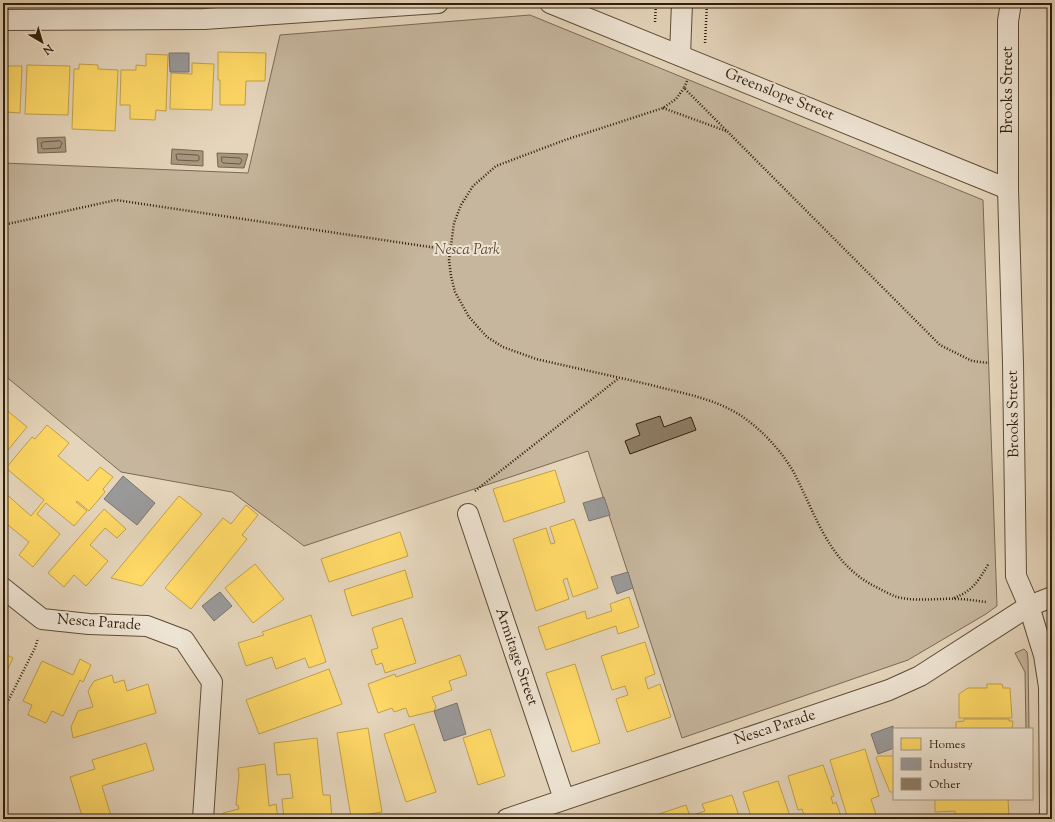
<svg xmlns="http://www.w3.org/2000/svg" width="1055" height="822" font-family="'Sorts Mill Goudy',serif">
<rect width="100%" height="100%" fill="#e5d5bb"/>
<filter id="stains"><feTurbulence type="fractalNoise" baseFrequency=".005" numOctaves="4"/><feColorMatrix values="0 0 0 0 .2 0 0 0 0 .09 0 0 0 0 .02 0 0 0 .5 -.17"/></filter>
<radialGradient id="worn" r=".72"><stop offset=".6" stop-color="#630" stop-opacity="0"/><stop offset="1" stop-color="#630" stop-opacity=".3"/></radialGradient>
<g fill="#c6b69d" stroke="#7b6a54">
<path d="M 530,15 L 983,200 L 997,606 L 986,614 L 908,660 L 682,738 L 588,451 L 304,546 L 232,492 L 121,472 L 3,374 L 3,163 L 248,173 L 280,35 Z"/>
<path d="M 1024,649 L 1027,652 L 1028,659 L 1029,729 L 1026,729 L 1025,672 L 1015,653 Z"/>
</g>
<g fill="#a7977f" stroke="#776750">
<path d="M 65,137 L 66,152 L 38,153 L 37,138 Z"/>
<path d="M 172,149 L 203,151 L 203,166 L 171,164 Z"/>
<path d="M 217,153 L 248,154 L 244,168 L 218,167 Z"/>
</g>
<g fill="#ffd966" stroke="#c1a14a">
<path d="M 218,52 L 266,53 L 265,81 L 246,81 L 245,105 L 220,105 L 220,80 L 218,80 Z"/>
<path d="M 146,54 L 168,55 L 166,111 L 156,110 L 155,120 L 130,119 L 130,105 L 120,105 L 121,70 L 136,70 L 136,65 L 146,66 Z"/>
<path d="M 192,63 L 214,64 L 212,110 L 170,109 L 171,73 L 192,74 Z"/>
<path d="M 79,64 L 98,65 L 98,69 L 118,70 L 115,131 L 72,129 L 74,69 L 79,69 Z"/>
<path d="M 27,65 L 70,66 L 68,115 L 25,114 Z"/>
<path d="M 3,66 L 22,66 L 20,113 L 6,112 L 6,118 L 3,118 Z"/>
<path d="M 3,407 L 27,427 L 3,456 Z"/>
<path d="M 47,425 L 69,443 L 58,456 L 88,481 L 100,467 L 113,477 L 103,489 L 105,492 L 89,511 L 77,501 L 76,502 L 87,511 L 74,526 L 46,503 L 37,514 L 60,534 L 33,567 L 19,555 L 29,542 L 3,521 L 3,496 L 5,493 L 31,516 L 44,500 L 6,468 L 32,437 L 35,439 Z"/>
<path d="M 555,470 L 565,502 L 504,522 L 493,489 Z"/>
<path d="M 179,496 L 202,514 L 142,586 L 111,578 Z"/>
<path d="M 246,505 L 258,515 L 242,535 L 247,539 L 191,609 L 165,588 L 223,518 L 231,524 Z"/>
<path d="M 104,509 L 126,529 L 117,538 L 105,528 L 90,545 L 108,561 L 86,586 L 74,575 L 64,587 L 48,573 Z"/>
<path d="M 574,519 L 598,588 L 573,597 L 567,578 L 563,580 L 569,599 L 536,611 L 513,539 L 546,528 L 551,544 L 555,543 L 550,527 Z"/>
<path d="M 400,532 L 408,556 L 329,582 L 321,559 Z"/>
<path d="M 255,564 L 284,599 L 253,623 L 225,588 Z"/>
<path d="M 405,570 L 413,597 L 352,616 L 344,590 Z"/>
<path d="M 629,597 L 639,627 L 618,634 L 616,626 L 546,650 L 538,627 L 585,611 L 587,619 L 612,611 L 610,604 Z"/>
<path d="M 311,615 L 326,662 L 309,668 L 305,658 L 276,669 L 272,657 L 246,666 L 238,643 L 264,635 L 262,632 Z"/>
<path d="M 402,618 L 416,663 L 385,673 L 382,663 L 376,665 L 371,650 L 378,648 L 372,628 Z"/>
<path d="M 645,642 L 655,674 L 645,678 L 648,689 L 660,684 L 671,717 L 627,732 L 616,699 L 628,695 L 625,686 L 612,690 L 601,656 Z"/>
<path d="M 3,653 L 13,658 L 3,679 Z"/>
<path d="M 460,655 L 467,675 L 449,681 L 452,690 L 432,697 L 436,707 L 434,711 L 409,717 L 406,708 L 394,712 L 392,708 L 378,713 L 368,684 L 395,674 L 396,677 Z"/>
<path d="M 80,659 L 91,665 L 83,682 L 80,680 L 63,716 L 52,711 L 46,723 L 28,715 L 32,705 L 23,701 L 42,661 L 73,675 Z"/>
<path d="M 575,664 L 600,743 L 572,752 L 546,673 Z"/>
<path d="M 329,669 L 342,704 L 259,734 L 246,700 Z"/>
<path d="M 112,675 L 114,683 L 124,680 L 127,691 L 148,684 L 156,713 L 73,738 L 71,727 L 78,711 L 93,707 L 88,691 L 94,681 Z"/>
<path d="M 987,684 L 1002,684 L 1003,688 L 1010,688 L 1012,718 L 959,718 L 959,694 L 968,688 L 987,688 Z"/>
<path d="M 964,719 L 1009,719 L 1009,721 L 1013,721 L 1012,729 L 956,729 L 956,722 L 964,721 Z"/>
<path d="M 414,724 L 436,792 L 406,802 L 384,734 Z"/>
<path d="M 368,728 L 382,812 L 351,817 L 337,733 Z"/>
<path d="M 490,729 L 505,776 L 478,785 L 463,738 Z"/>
<path d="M 317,738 L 323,795 L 330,795 L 332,819 L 284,819 L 282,799 L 293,798 L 290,774 L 277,775 L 274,743 Z"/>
<path d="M 146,743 L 154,770 L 102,786 L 112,819 L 83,819 L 70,777 L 95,769 L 92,760 Z"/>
<path d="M 865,749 L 879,796 L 871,799 L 877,818 L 848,819 L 830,760 Z"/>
<path d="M 878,756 L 894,756 L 894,792 L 890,792 L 876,758 Z"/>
<path d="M 265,764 L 269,806 L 276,804 L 278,819 L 224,819 L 223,813 L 239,809 L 238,805 L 236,805 L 239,775 L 238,768 Z"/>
<path d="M 823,765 L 834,796 L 831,797 L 833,804 L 836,802 L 842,819 L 805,819 L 802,809 L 798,810 L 788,776 Z"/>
<path d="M 778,781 L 791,819 L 752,819 L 743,792 Z"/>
<path d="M 732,795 L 740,819 L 694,819 L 693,815 L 705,811 L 702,804 Z"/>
<path d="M 935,799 L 1008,799 L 1009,819 L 955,819 L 955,811 L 935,812 Z"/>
<path d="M 686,805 L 691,819 L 657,819 L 656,815 Z"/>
<path d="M 3,809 L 11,819 L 3,819 Z"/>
</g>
<g fill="#999" stroke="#7a746e">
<path d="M 169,53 L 189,53 L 189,72 L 170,72 Z"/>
<path d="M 123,476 L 155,503 L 137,525 L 104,499 Z"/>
<path d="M 604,497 L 610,515 L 589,521 L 583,503 Z"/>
<path d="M 628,572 L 633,588 L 617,594 L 611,577 Z"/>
<path d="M 220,592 L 232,606 L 214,621 L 202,606 Z"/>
<path d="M 457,703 L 466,734 L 444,741 L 434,711 Z"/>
<path d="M 893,726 L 894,748 L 878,754 L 871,734 Z"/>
</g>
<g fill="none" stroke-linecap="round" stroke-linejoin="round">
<g stroke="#6c5a44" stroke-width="1">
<path d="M 60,141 L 62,143 L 60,148 L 43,149 L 42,148 L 41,143 L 43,142 Z"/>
<path d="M 178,154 L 197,155 L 199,156 L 199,160 L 197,161 L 177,160 L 176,155 Z"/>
<path d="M 222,157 L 240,158 L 242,160 L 240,164 L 223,163 L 222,162 Z"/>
</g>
</g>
<path fill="#8e7d66" stroke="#301e0a" d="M 660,416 L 664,427 L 691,417 L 696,430 L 630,454 L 625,441 L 640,435 L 636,424 Z"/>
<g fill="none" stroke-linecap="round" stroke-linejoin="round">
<defs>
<g id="minor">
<path d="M 550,3 L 1008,189"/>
<path d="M 1011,3 L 1008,21 L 1008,189 L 1013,363 L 1016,576 L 1029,606 L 1038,636 L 1044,655 L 1049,687 L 1050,819"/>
<path d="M 3,20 L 204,19 L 438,3"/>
<path d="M 680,55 L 682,3"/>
<path d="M 468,514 L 564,799"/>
<path d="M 3,588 L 42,619 L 89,624 L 147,626 L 184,640 L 212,682 L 203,819"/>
<path d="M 507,819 L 889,690 L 920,676 L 1029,606 L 1052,597"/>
</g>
</defs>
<use href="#minor" stroke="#5d4c36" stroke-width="22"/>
<g stroke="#301e0a" stroke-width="2.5" stroke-dasharray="1 2" stroke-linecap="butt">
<path d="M 655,22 L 656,3"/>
<path d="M 705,43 L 707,3"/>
<path d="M 687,81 L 684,88 L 940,345 L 972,361 L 989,363"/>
<path d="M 684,88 L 676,99 L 663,108 L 565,140 L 496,166 L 473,186 L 461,205 L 454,223 L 449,260 L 451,276 L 455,292 L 469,317 L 487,337 L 503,347 L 536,359 C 575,368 613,376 651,385 C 681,393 713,398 740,415 C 761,429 780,449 793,471 C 817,516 828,564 878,588 C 884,591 891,595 897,597 C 917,602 937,598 957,599 C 967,599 977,601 987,602"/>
<path d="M 663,108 L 726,131"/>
<path d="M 3,225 L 116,200 L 450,250"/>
<path d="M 475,491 L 619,378"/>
<path d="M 954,598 C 973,591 979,580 989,563"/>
<path d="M 3,711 L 35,648 L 38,638"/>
</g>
<use href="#minor" stroke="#eee4d3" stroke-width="20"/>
</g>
<g text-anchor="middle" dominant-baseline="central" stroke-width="4" stroke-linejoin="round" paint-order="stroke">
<g font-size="15" fill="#301e0a" stroke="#eee4d3">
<text transform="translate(1008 90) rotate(-90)">Brooks Street</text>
<text transform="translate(779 95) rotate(22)">Greenslope Street</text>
<text transform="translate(1014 414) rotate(-91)">Brooks Street</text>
<text transform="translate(99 623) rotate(4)">Nesca Parade</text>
<text transform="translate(516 657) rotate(71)">Armitage Street</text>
<text transform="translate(775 728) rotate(-18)">Nesca Parade</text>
</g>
<g font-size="15" font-style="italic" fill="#5d4c36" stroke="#eee4d3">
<text x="467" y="250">Nesca Park</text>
</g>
</g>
<rect width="1055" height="822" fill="none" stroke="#e5d5bb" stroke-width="16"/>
<rect x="4" y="4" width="1047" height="814" fill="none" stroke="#301e0a" stroke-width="2"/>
<rect x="8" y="8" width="1039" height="806" fill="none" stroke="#301e0a"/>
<rect x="893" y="728" width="140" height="72" fill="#eee4d3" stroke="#a29583"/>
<rect x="901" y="738" width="20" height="12" fill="#ffd966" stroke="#a29583"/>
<text x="929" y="748" font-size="12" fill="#301e0a">Homes</text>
<rect x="901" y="758" width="20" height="12" fill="#999999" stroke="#a29583"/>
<text x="929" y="768" font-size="12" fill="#301e0a">Industry</text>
<rect x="901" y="778" width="20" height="12" fill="#8e7d66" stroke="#a29583"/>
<text x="929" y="788" font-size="12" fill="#301e0a">Other</text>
<g transform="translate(42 42) rotate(142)" stroke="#eee4d3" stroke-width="3" paint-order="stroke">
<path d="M0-3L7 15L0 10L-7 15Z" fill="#301e0a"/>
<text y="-6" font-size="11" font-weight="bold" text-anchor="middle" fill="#301e0a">N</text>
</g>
<rect width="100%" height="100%" filter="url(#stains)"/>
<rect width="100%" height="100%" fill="url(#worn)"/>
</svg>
